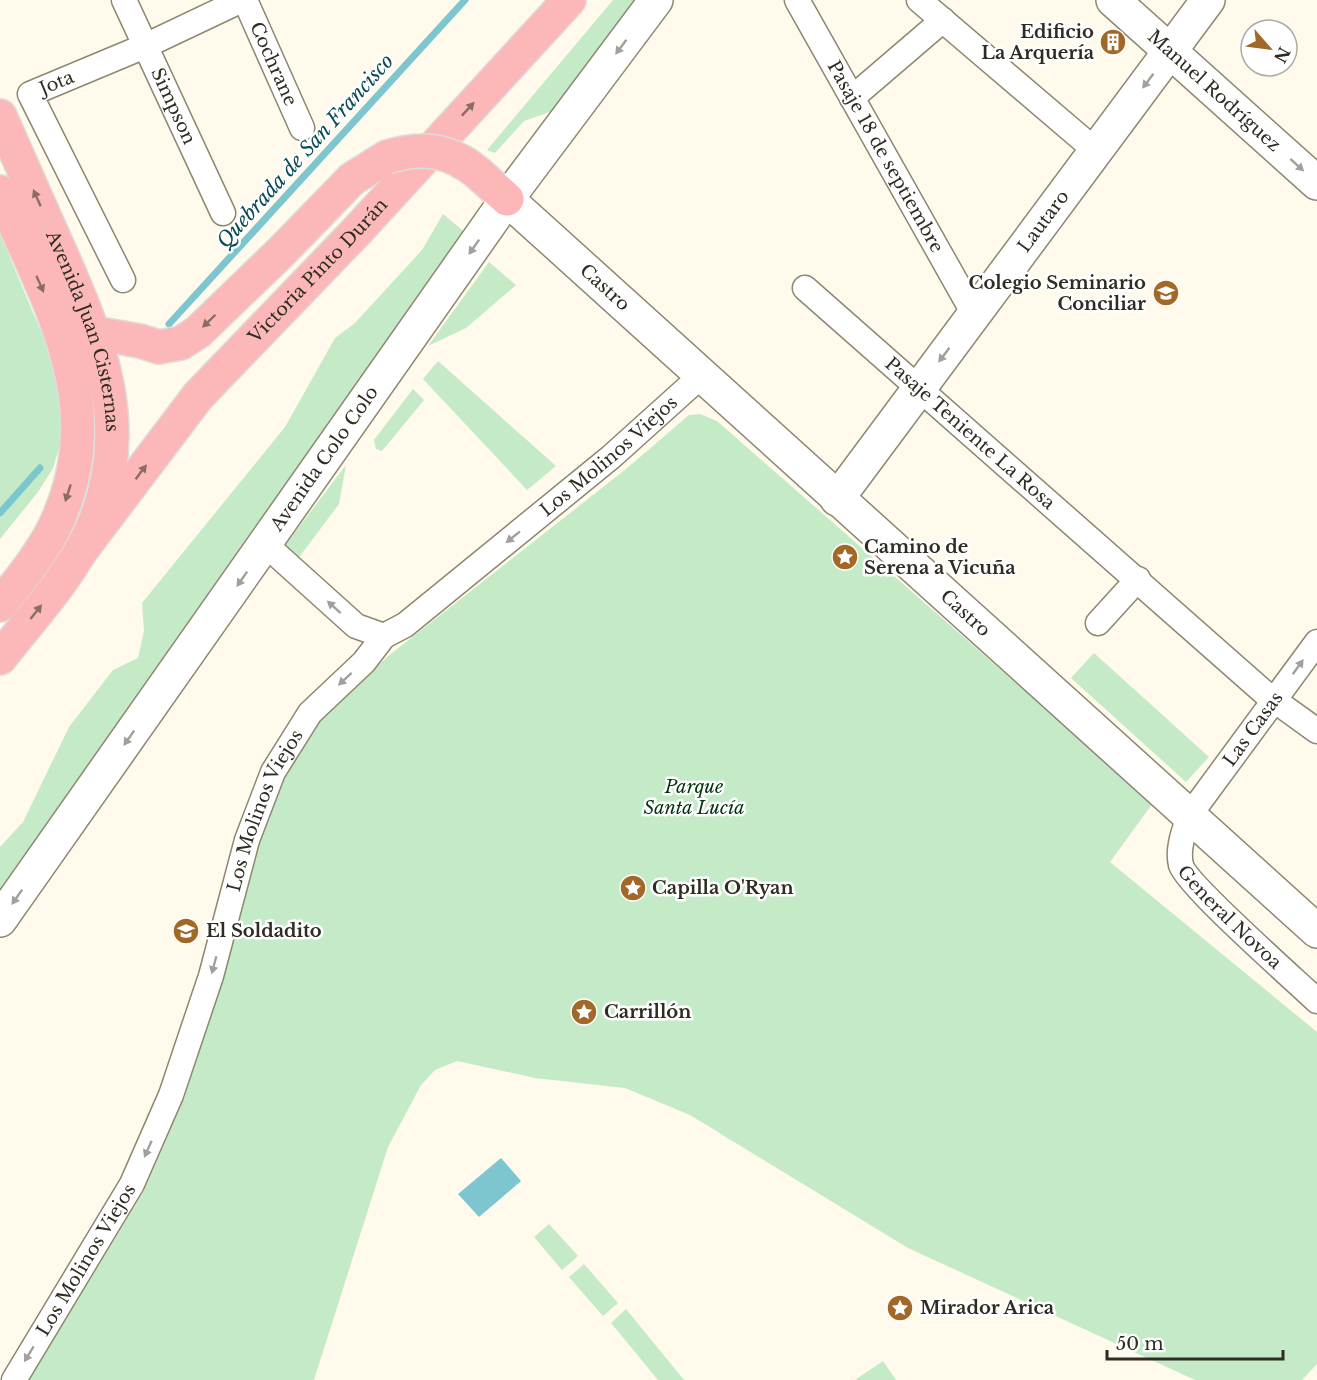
<svg xmlns="http://www.w3.org/2000/svg" width="1317" height="1380" font-family="'Libre Baskerville',serif">
<rect width="100%" height="100%" fill="#fffaeb"/>
<g fill="#c5eac8">
<path d="M 613,0 L 636,0 L 558,109 L 524,121 L 495,153 L 487,150 Z"/>
<path d="M 443,214 L 467,234 L 0,894 L 0,847 L 23,822 L 69,727 L 113,670 L 138,658 L 144,631 L 142,603 L 285,427 L 335,338 L 355,323 L 422,250 Z"/>
<path d="M 0,234 L 61,379 L 63,435 L 53,468 L 38,492 L 0,539 Z"/>
<path d="M 489,262 L 516,285 L 466,328 L 428,346 Z"/>
<path d="M 438,361 L 556,466 L 527,490 L 423,379 Z"/>
<path d="M 413,389 L 424,400 L 382,451 L 376,449 L 374,440 Z"/>
<path d="M 700,414 L 717,421 L 1153,803 L 1110,862 L 1317,1032 L 1317,1364 L 1302,1380 L 1195,1380 L 908,1248 L 690,1115 L 625,1088 L 535,1078 L 457,1061 L 435,1070 L 421,1085 L 388,1147 L 314,1380 L 29,1380 L 144,1191 L 184,1099 L 223,979 L 259,844 L 284,778 L 320,721 L 387,657 L 626,469 L 689,415 Z"/>
<path d="M 346,465 L 339,504 L 297,560 L 283,548 Z"/>
<path d="M 1094,653 L 1209,757 L 1186,782 L 1071,678 Z"/>
<path d="M 549,1224 L 578,1256 L 562,1270 L 534,1237 Z"/>
<path d="M 584,1264 L 618,1303 L 603,1316 L 569,1277 Z"/>
<path d="M 626,1309 L 684,1380 L 658,1380 L 611,1323 Z"/>
<path d="M 883,1361 L 896,1380 L 855,1380 Z"/>
</g>
<path fill="#7dc6cf" d="M 501,1158 L 521,1181 L 479,1217 L 458,1194 Z"/>
<g fill="none" stroke-linecap="round" stroke-linejoin="round">
<g stroke="#7dc6cf" stroke-width="7">
<path d="M 169,324 L 465,0"/>
<path d="M 0,513 L 40,468"/>
</g>
<defs>
<g id="street">
<path id="s1" d="M 124,0 L 223,213"/>
<path id="s2" d="M 245,0 L 302,128"/>
<path id="s3" d="M 797,0 L 974,314"/>
<path d="M 919,0 L 1096,151"/>
<path d="M 852,98 L 943,20"/>
<path id="s4" d="M 123,280 L 30,94 L 145,46 L 242,0"/>
<path id="s5" d="M 805,288 L 1267,695 L 1317,731"/>
<path d="M 266,545 L 356,626 L 384,636"/>
<path d="M 1098,623 L 1138,579"/>
<path id="s6" d="M 1317,642 L 1189,816 C 1184,831 1177,849 1181,865 C 1186,884 1296,981 1317,1001"/>
<path id="s7" d="M 14,1380 L 132,1184 L 171,1095 L 211,976 L 247,840 L 273,772 L 310,713 L 364,662 L 384,636 L 405,625 L 611,457 L 701,376"/>
</g>
<g id="secondary">
<path id="s8" d="M 1113,0 L 1317,183"/>
<path id="s9" d="M 507,199 L 1317,931"/>
<path id="s10" d="M 837,499 L 1208,0"/>
<path id="s11" d="M 0,920 L 507,199 L 656,0"/>
</g>
<g id="primary">
<path id="s12" d="M 0,116 C 20,161 39,205 59,249 C 100,342 136,429 92,529 C 70,577 32,617 0,658"/>
<path d="M 478,173 L 507,199"/>
<path d="M 0,192 C 49,303 114,408 53,530 C 39,557 19,581 0,605"/>
<path d="M 94,333 L 140,341 L 159,347 L 181,343 L 198,332 L 281,252 L 352,179 L 387,157"/>
<path id="s13" d="M 80,552 L 198,396 L 356,232 L 569,0"/>
</g>
</defs>
<use href="#street" stroke="#8d8770" stroke-width="27"/>
<use href="#secondary" stroke="#8d8770" stroke-width="36"/>
<use href="#primary" stroke="#dedddc" stroke-width="36"/>
<use href="#street" stroke="#fff" stroke-width="24"/>
<use href="#secondary" stroke="#fff" stroke-width="33"/>
<use href="#primary" stroke="#fcb7b9" stroke-width="33"/>
<defs>
<path id="primary-bridge" d="M 387,157 C 422,146 449,149 478,173"/>
</defs>
<use href="#primary-bridge" stroke="#dedddc" stroke-width="36" stroke-linecap="butt"/>
<use href="#primary-bridge" stroke="#fcb7b9" stroke-width="33"/>
</g>
<defs><path id="oneway-solid" d="M-6-.8H1V-3.2L6.5 0L1 3.2V.8H-6Z" transform="scale(1.5)"/></defs>
<g fill="#a1a09c">
<use href="#oneway-solid" transform="translate(621 47) rotate(127)"/>
<use href="#oneway-solid" transform="translate(1148 81) rotate(127)"/>
<use href="#oneway-solid" transform="translate(1297 165) rotate(42)"/>
<use href="#oneway-solid" transform="translate(474 247) rotate(125)"/>
<use href="#oneway-solid" transform="translate(944 355) rotate(127)"/>
<use href="#oneway-solid" transform="translate(513 537) rotate(141)"/>
<use href="#oneway-solid" transform="translate(242 579) rotate(125)"/>
<use href="#oneway-solid" transform="translate(334 607) rotate(-138)"/>
<use href="#oneway-solid" transform="translate(1298 667) rotate(-54)"/>
<use href="#oneway-solid" transform="translate(345 679) rotate(137)"/>
<use href="#oneway-solid" transform="translate(129 738) rotate(125)"/>
<use href="#oneway-solid" transform="translate(17 897) rotate(125)"/>
<use href="#oneway-solid" transform="translate(214 965) rotate(105)"/>
<use href="#oneway-solid" transform="translate(148 1149) rotate(114)"/>
<use href="#oneway-solid" transform="translate(29 1354) rotate(121)"/>
</g>
<g fill="#8b6b66">
<use href="#oneway-solid" transform="translate(468 109) rotate(-47)"/>
<use href="#oneway-solid" transform="translate(37 198) rotate(-114)"/>
<use href="#oneway-solid" transform="translate(40 284) rotate(66)"/>
<use href="#oneway-solid" transform="translate(209 321) rotate(136)"/>
<use href="#oneway-solid" transform="translate(141 472) rotate(-53)"/>
<use href="#oneway-solid" transform="translate(68 493) rotate(108)"/>
<use href="#oneway-solid" transform="translate(36 612) rotate(-52)"/>
</g>
<defs>
<symbol id="building-disc" viewBox="-11 -11 22 22"><circle r="9.5" fill="#a16827" stroke="#fff"/><path d="M-4-6H4V6H1V3H-1V6H-4ZM-2.5-4.3h1.7v1.8h-1.7ZM.8-4.3h1.7v1.8H.8ZM-2.5-1h1.7V.8h-1.7ZM.8-1h1.7V.8H.8Z" fill="#fff"/></symbol>
<symbol id="school-disc" viewBox="-11 -11 22 22"><circle r="9.5" fill="#a16827" stroke="#fff"/><path d="M0-5L7-2L0 1L-7-2ZM-4 1L0 2.5L4 1V4Q0 6-4 4Z" fill="#fff"/></symbol>
<symbol id="sight-disc" viewBox="-11 -11 22 22"><circle r="9.5" fill="#a16827" stroke="#fff"/><path d="M0-6L1.8-2.2L6-1.7L2.9 1.2L3.7 5.4L0 3.3L-3.7 5.4L-2.9 1.2L-6-1.7L-1.8-2.2Z" fill="#fff"/></symbol>
</defs>
<g fill-rule="evenodd">
<use href="#building-disc" x="1098" y="27" width="30" height="30"/>
<use href="#school-disc" x="1151" y="278" width="30" height="30"/>
<use href="#sight-disc" x="830" y="542" width="30" height="30"/>
<use href="#sight-disc" x="618" y="873" width="30" height="30"/>
<use href="#school-disc" x="171" y="916" width="30" height="30"/>
<use href="#sight-disc" x="569" y="997" width="30" height="30"/>
<use href="#sight-disc" x="885" y="1293" width="30" height="30"/>
</g>
<g text-anchor="middle" dominant-baseline="central" stroke-width="5" stroke-linejoin="round" paint-order="stroke">
<g font-size="18" font-weight="bold" fill="#2f2d23" stroke="#fff" text-anchor="start">
<text x="1094" y="32" text-anchor="end">Edificio<tspan x="1094" dy="21">La Arquería</tspan></text>
<text x="1146" y="283" text-anchor="end">Colegio Seminario<tspan x="1146" dy="21">Conciliar</tspan></text>
<text x="864" y="547">Camino de<tspan x="864" dy="21">Serena a Vicuña</tspan></text>
<text x="652" y="888">Capilla O'Ryan</text>
<text x="206" y="931">El Soldadito</text>
<text x="604" y="1012">Carrillón</text>
<text x="920" y="1308">Mirador Arica</text>
</g>
<g font-size="18" fill="#2f2d23" stroke="#fff">
<text stroke="none"><textPath href="#s2" startOffset="70">Cochrane</textPath></text>
<text stroke="none"><textPath href="#s4" startOffset="237">Jota</textPath></text>
<text stroke="none"><textPath href="#s8" startOffset="136">Manuel Rodríguez</textPath></text>
<text stroke="none"><textPath href="#s1" startOffset="117">Simpson</textPath></text>
<text stroke="none"><textPath href="#s3" startOffset="180">Pasaje 18 de septiembre</textPath></text>
<text stroke="none"><textPath href="#s10" startOffset="346">Lautaro</textPath></text>
<text stroke="none"><textPath href="#s13" startOffset="369">Victoria Pinto Durán</textPath></text>
<text stroke="none"><textPath href="#s9" startOffset="132">Castro</textPath></text>
<text stroke="none"><textPath href="#s12" startOffset="232">Avenida Juan Cisternas</textPath></text>
<text stroke="none"><textPath href="#s5" startOffset="220">Pasaje Teniente La Rosa</textPath></text>
<text stroke="none"><textPath href="#s7" startOffset="1130">Los Molinos Viejos</textPath></text>
<text stroke="none"><textPath href="#s11" startOffset="564">Avenida Colo Colo</textPath></text>
<text stroke="none"><textPath href="#s9" startOffset="618">Castro</textPath></text>
<text transform="translate(1253 729) rotate(-54)">Las Casas</text>
<text stroke="none"><textPath href="#s7" startOffset="626">Los Molinos Viejos</textPath></text>
<text stroke="none"><textPath href="#s6" startOffset="338">General Novoa</textPath></text>
<text stroke="none"><textPath href="#s7" startOffset="140">Los Molinos Viejos</textPath></text>
</g>
<g font-size="18" font-style="italic" fill="#00340e" stroke="#fff">
<text x="694" y="787">Parque<tspan x="694" dy="21">Santa Lucía</tspan></text>
</g>
<g font-size="20" font-style="italic" fill="#084c53" stroke="#fff">
<text transform="translate(305 151) rotate(-48)">Quebrada de San Francisco</text>
</g>
</g>
<g transform="translate(1269 48) rotate(118)"><circle r="28" fill="#ffffff" stroke="#acaba7" stroke-width="1.5"/>
<path d="M0-4.5L10 22L0 15L-10 22Z" fill="#a16827"/>
<text y="-9" font-size="16" font-weight="bold" text-anchor="middle" fill="#2f2d23">N</text>
</g>
<path d="M1107 1350v9h176v-9" fill="none" stroke="#2f2d23" stroke-width="3"/>
<text x="1116" y="1350" font-size="18" fill="#2f2d23" stroke="#ffffff" stroke-width="4.5" paint-order="stroke">50 m</text>
</svg>
